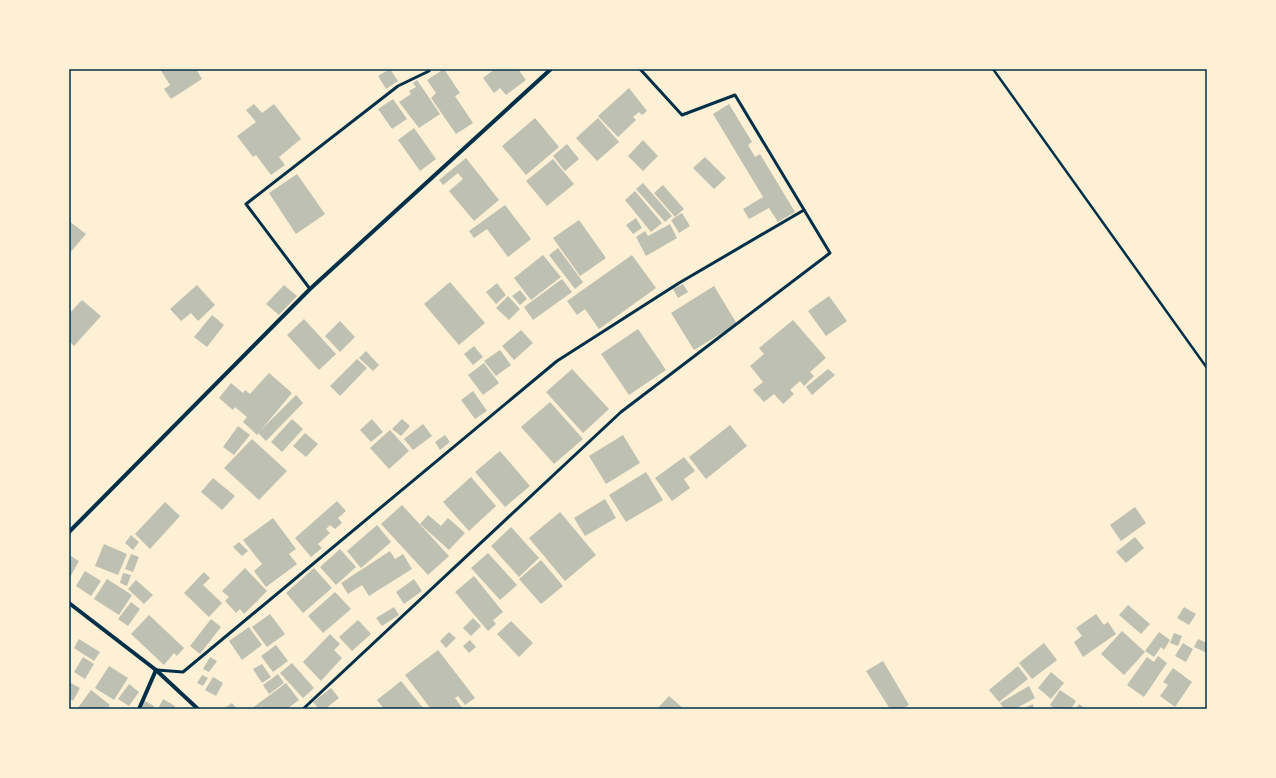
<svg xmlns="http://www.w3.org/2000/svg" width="1276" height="778" font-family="'Sofia Sans Condensed',sans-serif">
<rect width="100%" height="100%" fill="#fdf0d5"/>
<g fill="#bec0b2">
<path d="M 160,69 L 196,69 L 202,79 L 171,99 L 164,89 L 170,85 Z"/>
<path d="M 390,69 L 398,81 L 386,89 L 378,76 Z"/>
<path d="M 444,69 L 460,93 L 455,96 L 473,123 L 456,134 L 431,98 L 436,93 L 427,80 Z"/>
<path d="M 495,69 L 518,69 L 526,80 L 506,95 L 500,88 L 494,93 L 483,78 Z"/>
<path d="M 417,80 L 440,114 L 419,128 L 399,102 L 411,94 L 409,91 L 416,87 L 413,83 Z"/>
<path d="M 629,88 L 647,111 L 642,115 L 639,112 L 633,117 L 636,120 L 618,137 L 598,116 Z"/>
<path d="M 393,99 L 407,119 L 392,129 L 378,109 Z"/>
<path d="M 254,104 L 262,113 L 274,104 L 301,139 L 279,157 L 285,165 L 271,175 L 256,155 L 253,157 L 237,136 L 256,122 L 246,110 Z"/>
<path d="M 729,104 L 752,142 L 748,145 L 755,157 L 760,154 L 795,212 L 778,222 L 769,208 L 749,219 L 743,209 L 763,197 L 713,114 Z"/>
<path d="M 535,118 L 559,147 L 526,175 L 502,146 Z"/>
<path d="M 598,118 L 619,142 L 597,161 L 576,138 Z"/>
<path d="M 414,128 L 436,159 L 420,171 L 398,140 Z"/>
<path d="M 643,140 L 658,156 L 643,171 L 628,156 Z"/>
<path d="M 567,144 L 579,159 L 565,171 L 553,156 Z"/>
<path d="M 705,157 L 726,178 L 714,189 L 693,168 Z"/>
<path d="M 466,158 L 499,200 L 474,221 L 449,191 L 463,179 L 458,173 L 443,185 L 439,180 Z"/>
<path d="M 553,159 L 574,184 L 547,206 L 526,181 Z"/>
<path d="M 297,174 L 325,214 L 296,234 L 269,193 Z"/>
<path d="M 643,183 L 672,216 L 665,222 L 636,189 Z"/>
<path d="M 663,185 L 684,209 L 675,217 L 654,193 Z"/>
<path d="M 635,191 L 662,223 L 651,232 L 625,200 Z"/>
<path d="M 505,205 L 531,239 L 508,257 L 487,229 L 474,238 L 469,231 Z"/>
<path d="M 682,213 L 690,226 L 679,233 L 671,220 Z"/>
<path d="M 636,218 L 642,228 L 633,234 L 626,225 Z"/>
<path d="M 579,220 L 606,258 L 580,276 L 553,238 Z"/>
<path d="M 69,221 L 86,234 L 69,254 Z"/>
<path d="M 670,224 L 677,238 L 646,256 L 636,237 L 645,231 L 648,236 Z"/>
<path d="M 558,248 L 583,282 L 575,289 L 549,255 Z"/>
<path d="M 543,255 L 561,277 L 531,300 L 514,278 Z"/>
<path d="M 632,255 L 656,288 L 599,329 L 585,309 L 577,315 L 567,301 Z"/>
<path d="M 562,279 L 572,292 L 533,320 L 524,307 Z"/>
<path d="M 450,282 L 485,323 L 459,345 L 424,304 Z"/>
<path d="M 497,283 L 506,295 L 496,304 L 486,292 Z"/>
<path d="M 683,284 L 688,292 L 678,298 L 673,289 Z"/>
<path d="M 197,285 L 215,305 L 198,321 L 191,313 L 181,321 L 170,309 Z"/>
<path d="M 284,285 L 297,296 L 279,315 L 266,304 Z"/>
<path d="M 714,286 L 737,324 L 694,350 L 671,313 Z"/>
<path d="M 520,290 L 527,299 L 520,305 L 512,296 Z"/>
<path d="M 508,296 L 520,309 L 509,320 L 496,308 Z"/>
<path d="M 829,296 L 847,321 L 826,336 L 808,311 Z"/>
<path d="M 82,300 L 101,316 L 74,346 L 69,341 L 69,314 Z"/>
<path d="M 212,315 L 224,325 L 207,347 L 194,337 Z"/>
<path d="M 304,319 L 336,354 L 319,370 L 287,335 Z"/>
<path d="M 793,320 L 826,358 L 810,372 L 814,376 L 804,386 L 800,381 L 790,390 L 794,394 L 783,404 L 774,394 L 764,402 L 753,390 L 763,382 L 750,366 L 764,354 L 759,348 Z"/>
<path d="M 340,321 L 355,337 L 340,352 L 325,336 Z"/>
<path d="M 638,329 L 666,370 L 629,395 L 601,354 Z"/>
<path d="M 521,330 L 533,343 L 514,360 L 502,346 Z"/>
<path d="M 474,346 L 483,357 L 473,365 L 464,354 Z"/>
<path d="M 500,350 L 511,365 L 496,376 L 484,361 Z"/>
<path d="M 366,351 L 379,365 L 373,371 L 359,358 Z"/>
<path d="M 357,359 L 367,368 L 340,396 L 330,386 Z"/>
<path d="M 484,363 L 499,383 L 483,395 L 468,375 Z"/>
<path d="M 572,369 L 609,409 L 583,433 L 546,392 Z"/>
<path d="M 828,369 L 835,375 L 812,395 L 806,387 Z"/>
<path d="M 269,373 L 292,393 L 257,435 L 243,422 L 247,417 L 235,407 L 233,410 L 219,398 L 231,383 L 243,393 L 245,390 L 250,394 Z"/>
<path d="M 473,391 L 487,411 L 475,419 L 461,400 Z"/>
<path d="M 296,395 L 303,403 L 266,441 L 258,433 Z"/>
<path d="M 550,402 L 583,439 L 554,464 L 521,427 Z"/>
<path d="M 292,419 L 303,429 L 282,452 L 271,442 Z"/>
<path d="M 372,419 L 383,432 L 371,442 L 360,430 Z"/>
<path d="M 402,419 L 410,426 L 401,436 L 392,429 Z"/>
<path d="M 423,424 L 432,436 L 413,450 L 404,439 Z"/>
<path d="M 730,425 L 747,446 L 706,479 L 689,457 Z"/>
<path d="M 238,426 L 250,435 L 234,455 L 223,447 Z"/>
<path d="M 390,430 L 409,451 L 389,469 L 370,448 Z"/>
<path d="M 305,433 L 318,444 L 306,457 L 293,446 Z"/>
<path d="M 445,435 L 450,442 L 440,450 L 435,442 Z"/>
<path d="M 623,435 L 640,463 L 606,484 L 589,456 Z"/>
<path d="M 252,439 L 287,471 L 259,500 L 224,468 Z"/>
<path d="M 500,451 L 530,486 L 505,507 L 475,472 Z"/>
<path d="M 684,457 L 695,471 L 684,479 L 690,488 L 672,501 L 655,478 Z"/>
<path d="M 646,472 L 663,500 L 626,522 L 609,495 Z"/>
<path d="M 471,477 L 496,506 L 469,531 L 443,502 Z"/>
<path d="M 213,478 L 235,496 L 222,510 L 201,492 Z"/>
<path d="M 605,499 L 616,518 L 585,536 L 574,518 Z"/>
<path d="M 337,501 L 346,511 L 338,518 L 342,523 L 335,529 L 330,525 L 326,529 L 330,533 L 318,544 L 322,548 L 311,557 L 295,538 Z"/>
<path d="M 165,502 L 180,516 L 150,549 L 135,534 Z"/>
<path d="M 402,505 L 449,556 L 428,575 L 381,524 Z"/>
<path d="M 1135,507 L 1146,523 L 1121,541 L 1110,525 Z"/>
<path d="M 560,512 L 596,555 L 565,581 L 529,538 Z"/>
<path d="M 428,515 L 441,526 L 448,518 L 465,533 L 449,550 L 420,524 Z"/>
<path d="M 273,518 L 296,549 L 289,554 L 297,564 L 266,587 L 254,571 L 262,564 L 243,540 Z"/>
<path d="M 377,525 L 391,542 L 361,568 L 347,551 Z"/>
<path d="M 511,527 L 539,558 L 519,577 L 491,546 Z"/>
<path d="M 131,535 L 139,542 L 133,550 L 125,543 Z"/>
<path d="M 1135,537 L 1144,548 L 1126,563 L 1116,552 Z"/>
<path d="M 239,542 L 248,551 L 242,556 L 233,547 Z"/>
<path d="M 104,544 L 127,554 L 118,575 L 95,566 Z"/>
<path d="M 340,549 L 356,567 L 336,585 L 320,567 Z"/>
<path d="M 390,551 L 395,559 L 403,554 L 412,569 L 369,596 L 362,585 L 348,594 L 341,583 Z"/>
<path d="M 488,553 L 517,585 L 500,600 L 471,568 Z"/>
<path d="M 131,554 L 139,557 L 133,572 L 125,569 Z"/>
<path d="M 69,555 L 79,561 L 69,579 Z"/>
<path d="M 541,560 L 563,586 L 541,604 L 519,579 Z"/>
<path d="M 245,568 L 267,591 L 244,614 L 240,609 L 236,613 L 225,601 L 229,597 L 222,591 Z"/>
<path d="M 314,568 L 332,588 L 303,613 L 286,593 Z"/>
<path d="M 85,571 L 101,581 L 91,596 L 76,586 Z"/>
<path d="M 204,572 L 210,578 L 203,585 L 222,603 L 209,617 L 184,593 Z"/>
<path d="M 123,573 L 131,575 L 127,586 L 120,583 Z"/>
<path d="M 474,576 L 503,612 L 493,620 L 496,624 L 488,631 L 455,592 Z"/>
<path d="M 107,579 L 132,595 L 119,615 L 94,599 Z"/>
<path d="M 414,579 L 422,591 L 404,604 L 396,592 Z"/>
<path d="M 136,580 L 153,595 L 144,604 L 128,589 Z"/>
<path d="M 335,592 L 351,609 L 323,633 L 308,616 Z"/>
<path d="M 131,602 L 140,609 L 128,626 L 118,619 Z"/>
<path d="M 1128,605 L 1150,624 L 1141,634 L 1119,615 Z"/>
<path d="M 394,607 L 399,615 L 382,626 L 376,618 Z"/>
<path d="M 1184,607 L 1196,614 L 1189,625 L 1177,618 Z"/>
<path d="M 270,614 L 285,634 L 267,647 L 252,627 Z"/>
<path d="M 1096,614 L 1104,625 L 1108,622 L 1116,634 L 1083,657 L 1074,642 L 1082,636 L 1076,628 Z"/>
<path d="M 149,615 L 184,648 L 177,656 L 174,653 L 164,665 L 131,634 Z"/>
<path d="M 473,618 L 481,626 L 471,636 L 463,628 Z"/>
<path d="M 211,619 L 221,627 L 200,654 L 190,646 Z"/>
<path d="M 358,620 L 371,634 L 352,651 L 339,637 Z"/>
<path d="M 511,621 L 533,643 L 519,657 L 497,634 Z"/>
<path d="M 249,627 L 262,645 L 242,660 L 229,641 Z"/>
<path d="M 1122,631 L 1145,652 L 1124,675 L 1101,654 Z"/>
<path d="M 449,632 L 456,638 L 446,648 L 440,641 Z"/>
<path d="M 1159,632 L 1170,640 L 1164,650 L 1161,647 L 1154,657 L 1145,651 Z"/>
<path d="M 1174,633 L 1182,636 L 1178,646 L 1170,643 Z"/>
<path d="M 330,634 L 340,644 L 334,650 L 342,658 L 321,681 L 303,662 Z"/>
<path d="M 79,639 L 100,652 L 94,661 L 74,648 Z"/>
<path d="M 1198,639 L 1207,643 L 1207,653 L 1194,647 Z"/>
<path d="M 470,640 L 476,647 L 469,653 L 463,646 Z"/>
<path d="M 1044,643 L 1057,660 L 1032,679 L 1019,663 Z"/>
<path d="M 1183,643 L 1193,649 L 1186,662 L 1175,656 Z"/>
<path d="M 276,645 L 288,661 L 273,672 L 261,656 Z"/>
<path d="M 438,650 L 475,698 L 465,705 L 458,696 L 455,698 L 463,709 L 431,709 L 405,675 Z"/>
<path d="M 1158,656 L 1167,663 L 1144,697 L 1127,685 L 1147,657 L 1154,662 Z"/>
<path d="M 83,657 L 94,664 L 85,679 L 74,672 Z"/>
<path d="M 210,657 L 217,661 L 209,672 L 203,669 Z"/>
<path d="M 883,661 L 909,705 L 902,709 L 890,709 L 866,671 Z"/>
<path d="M 292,663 L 314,688 L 303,698 L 280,673 Z"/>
<path d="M 262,664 L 271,677 L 262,683 L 253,669 Z"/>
<path d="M 109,666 L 128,678 L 114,700 L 95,688 Z"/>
<path d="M 1018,666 L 1028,679 L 999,702 L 989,690 Z"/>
<path d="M 1173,668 L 1192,682 L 1175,707 L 1160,696 L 1168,685 L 1163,682 Z"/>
<path d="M 1051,672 L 1064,683 L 1051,699 L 1038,688 Z"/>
<path d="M 278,674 L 284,683 L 269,694 L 263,685 Z"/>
<path d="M 202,675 L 208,678 L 203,686 L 197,683 Z"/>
<path d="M 213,677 L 223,683 L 216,696 L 205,690 Z"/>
<path d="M 401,681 L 424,709 L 384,709 L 377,700 Z"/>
<path d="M 69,682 L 80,688 L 73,701 L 69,698 Z"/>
<path d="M 286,683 L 299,700 L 287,709 L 251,709 Z"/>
<path d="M 129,684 L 139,692 L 129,706 L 118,699 Z"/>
<path d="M 1029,686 L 1035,698 L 1015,709 L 1004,709 L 1000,703 Z"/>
<path d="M 331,688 L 339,698 L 325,709 L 319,709 L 313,702 Z"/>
<path d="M 91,690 L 110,705 L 107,709 L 77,709 Z"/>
<path d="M 1060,690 L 1076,701 L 1071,709 L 1055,709 L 1050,705 Z"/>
<path d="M 669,696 L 684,709 L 657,709 Z"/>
<path d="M 163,699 L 175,706 L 174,709 L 158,709 Z"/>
<path d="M 145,701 L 154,706 L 153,709 L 141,709 Z"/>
<path d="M 232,703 L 237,709 L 226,709 L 225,708 Z"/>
<path d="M 1033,704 L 1034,709 L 1022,709 Z"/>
<path d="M 1079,704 L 1086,709 L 1076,709 Z"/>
</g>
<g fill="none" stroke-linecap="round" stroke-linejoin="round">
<path stroke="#003049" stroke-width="2.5" d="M 993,69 L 1207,368"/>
<g stroke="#003049" stroke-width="3">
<path d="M 310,289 L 246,204 L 398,86 L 429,71"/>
<path d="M 157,670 L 183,672 L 557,361 L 679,283 L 804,210"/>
<path d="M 303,709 L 621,412 L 830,253 L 735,95 L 682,115 L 640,69"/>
</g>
<g stroke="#003049" stroke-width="4">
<path d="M 69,532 L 310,289 L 551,69"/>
<path d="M 69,603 L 156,670 L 198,709"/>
<path d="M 139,709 L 156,670"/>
</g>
</g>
<rect width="1276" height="778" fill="none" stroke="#fdf0d5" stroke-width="140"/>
<rect x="70" y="70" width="1136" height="638" fill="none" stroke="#003049" stroke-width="1.5"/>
</svg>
